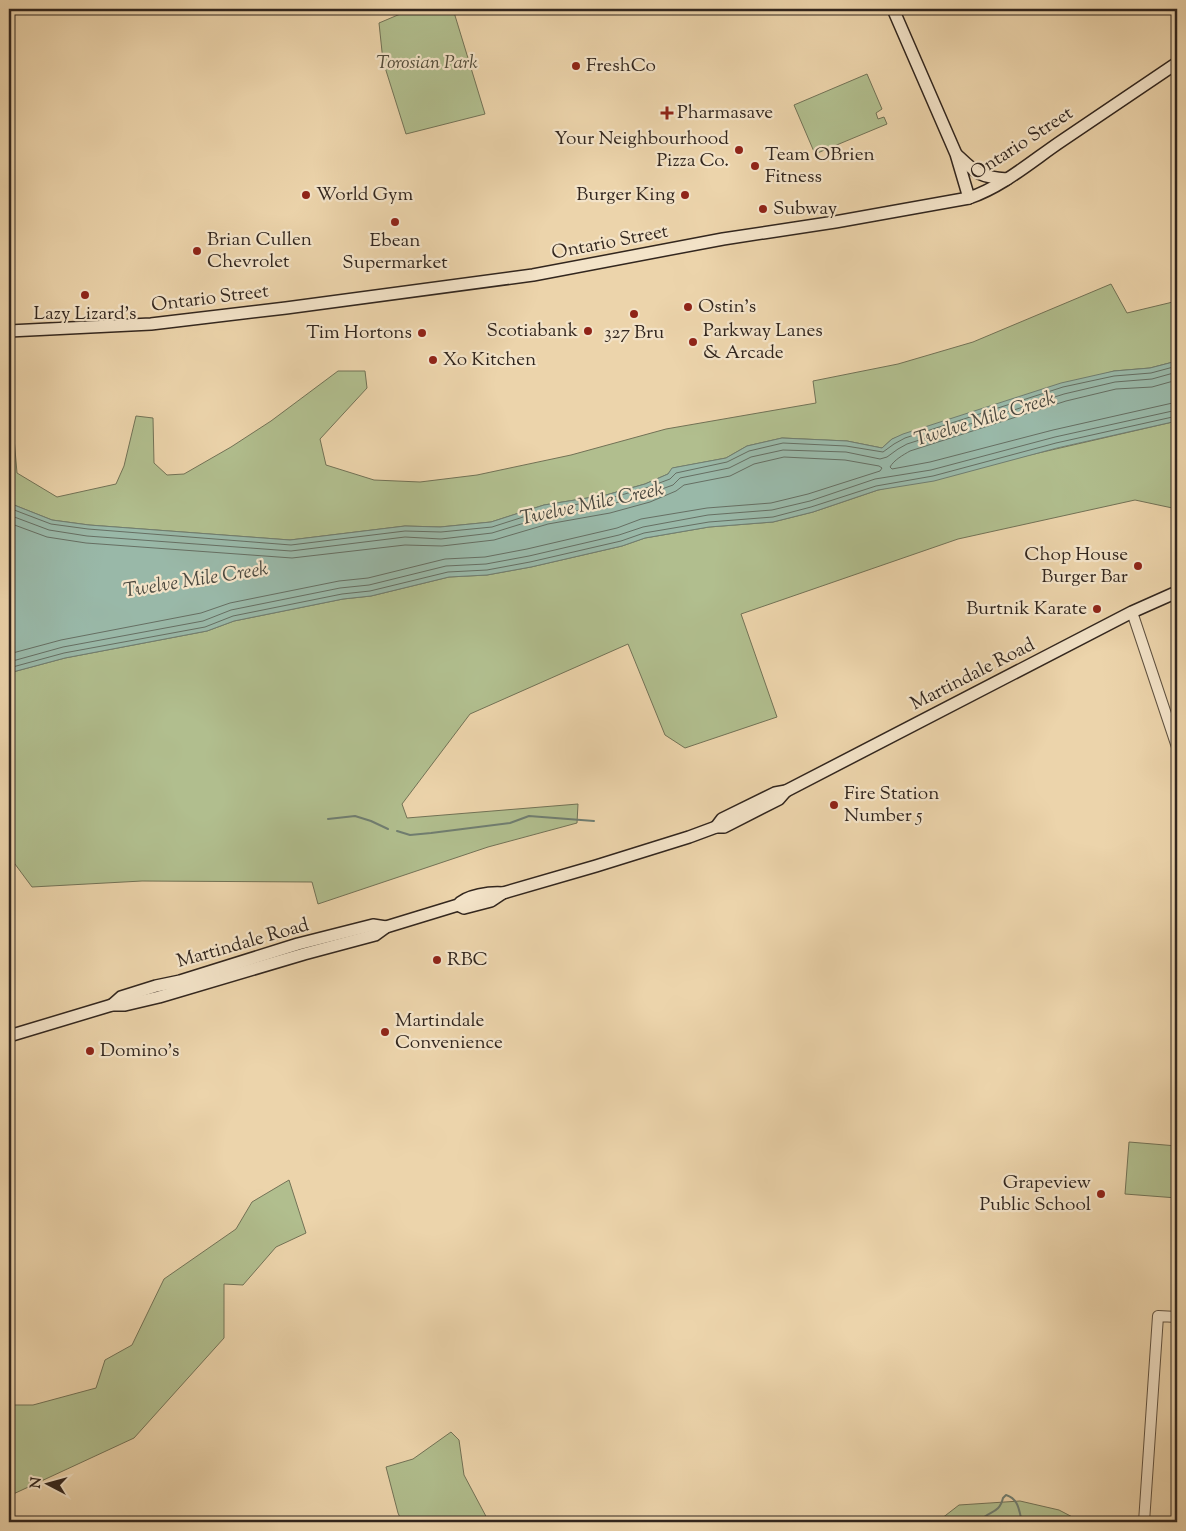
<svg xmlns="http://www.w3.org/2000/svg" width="1186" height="1531" font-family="'Sorts Mill Goudy',serif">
<rect width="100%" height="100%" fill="#ecd4ab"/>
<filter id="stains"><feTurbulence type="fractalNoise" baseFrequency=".004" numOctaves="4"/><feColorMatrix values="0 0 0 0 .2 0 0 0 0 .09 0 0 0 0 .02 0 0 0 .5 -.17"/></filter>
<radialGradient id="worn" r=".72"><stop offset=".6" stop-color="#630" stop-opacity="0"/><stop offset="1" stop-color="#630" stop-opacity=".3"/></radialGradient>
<g fill="#b1be8e" stroke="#727256">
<path d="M 412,9 L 453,9 L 485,114 L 406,134 L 383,61 L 379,23 Z"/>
<path d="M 867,74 L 882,109 L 876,113 L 878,119 L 884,117 L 887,124 L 815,154 L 794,105 Z"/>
<path d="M 1111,284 L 1127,313 L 1177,301 L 1177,361 L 1150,368 L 1114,371 L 892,439 L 882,448 L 847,441 L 782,438 L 747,446 L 726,458 L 673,468 L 668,474 L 645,484 L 606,495 L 544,505 L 491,522 L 440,527 L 405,526 L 290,540 L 89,525 L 52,520 L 9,503 L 9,426 L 13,426 L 17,473 L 57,497 L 116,484 L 124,466 L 136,416 L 153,418 L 154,463 L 167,475 L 184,474 L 231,447 L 271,421 L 338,371 L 365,371 L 367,388 L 320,439 L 326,465 L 374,480 L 420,482 L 477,475 L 571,455 L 666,429 L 816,403 L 813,381 L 898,364 L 973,342 Z"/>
<path d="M 1177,421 L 1177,509 L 1135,500 L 958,539 L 741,614 L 777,717 L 685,748 L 665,735 L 628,644 L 470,714 L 402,804 L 407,818 L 578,804 L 577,823 L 488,847 L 318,904 L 312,882 L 142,881 L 32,887 L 9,856 L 9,673 L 65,658 L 207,631 L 234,621 L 343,599 L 371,596 L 449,577 L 487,575 L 531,567 L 622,546 L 645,538 L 709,527 L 773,522 L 813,512 L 878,490 Z"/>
<path d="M 1129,1142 L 1177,1146 L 1177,1198 L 1125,1194 Z"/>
<path d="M 289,1180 L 306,1233 L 276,1247 L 243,1285 L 224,1284 L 224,1338 L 134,1438 L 9,1496 L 9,1405 L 33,1405 L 96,1388 L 105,1360 L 132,1345 L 164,1279 L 236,1229 L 252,1202 Z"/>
<path d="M 451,1432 L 459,1440 L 464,1475 L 489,1522 L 402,1522 L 398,1513 L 386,1467 L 413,1459 Z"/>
<path d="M 1020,1501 L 1059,1510 L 1082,1522 L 937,1522 L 959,1505 Z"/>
</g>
<path fill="#99b8a8" stroke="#707e71" d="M 1177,361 L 1177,421 L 1057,448 L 934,481 L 878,490 L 813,512 L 773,522 L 709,527 L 645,538 L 622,546 L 531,567 L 487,575 L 449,577 L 371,596 L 343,599 L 234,621 L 207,631 L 65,658 L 9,673 L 9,503 L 52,520 L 89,525 L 290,540 L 405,526 L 440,527 L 491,522 L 544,505 L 606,495 L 645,484 L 668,474 L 672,468 L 726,458 L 747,446 L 782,438 L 847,441 L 882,448 L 892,439 L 903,434 L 1061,383 L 1114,371 L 1150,368 Z"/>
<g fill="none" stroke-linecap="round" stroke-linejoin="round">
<g stroke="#666f63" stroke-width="1">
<path d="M 1177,380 L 1152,387 L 1116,389 L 1066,401 L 910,451 C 903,455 894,460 890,467 L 892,469 L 930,462 L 1053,430 L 1177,402"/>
<path d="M 9,508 L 51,524 L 88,529 L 291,545 L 405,531 L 441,532 L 492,527 L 545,510 L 607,499 L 646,488 L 670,479 L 676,473 L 727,462 L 749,451 L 783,443 L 846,446 L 883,452 L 894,444 L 905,438 L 1063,387 L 1114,376 L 1151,373 L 1177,366"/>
<path d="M 9,515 L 49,530 L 87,536 L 291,551 L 405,537 L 441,539 L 492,533 L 547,516 L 608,505 L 648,494 L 673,485 L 680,478 L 729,468 L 751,457 L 783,450 L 846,452 L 880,459 L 887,457 L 898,449 L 907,444 L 1064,394 L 1115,382 L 1152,379 L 1177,372"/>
<path d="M 9,523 L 47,537 L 86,543 L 292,558 L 405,545 L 442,546 L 494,540 L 548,524 L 610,513 L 650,502 L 676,491 L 684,485 L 730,476 L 754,464 L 784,457 L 845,460 L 879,466 L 882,468 L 880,471 L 808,494 L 771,503 L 707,508 L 641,519 L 617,528 L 527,549 L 485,557 L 445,559 L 368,578 L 339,581 L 230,603 L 201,613 L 61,640 L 9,654"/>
<path d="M 9,662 L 63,647 L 203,621 L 231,610 L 340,588 L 369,585 L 446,566 L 486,564 L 529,556 L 619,535 L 643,527 L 708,515 L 772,510 L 810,501 L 875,479 L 931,470 L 1055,437 L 1177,410"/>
<path d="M 9,668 L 64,653 L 205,627 L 233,616 L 342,594 L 370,591 L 448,572 L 487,570 L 530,562 L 621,541 L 644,533 L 709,522 L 773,517 L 811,507 L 876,486 L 933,476 L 1056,443 L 1177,416"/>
</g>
<g stroke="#707e71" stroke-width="2">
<path d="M 328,819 L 355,816 L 371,821 L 388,829"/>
<path d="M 397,831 L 410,835 L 431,833 L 510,823 L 529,816 L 594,821"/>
<path d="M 979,1522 C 988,1510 999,1515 1003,1498 L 1006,1495 C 1019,1499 1019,1511 1022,1522"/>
</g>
<defs>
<g id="tertiary">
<path d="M 1132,612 L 1177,747"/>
<path d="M 1144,1522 L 1158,1316 L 1177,1317"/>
</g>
<g id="secondary">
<path d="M 893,9 L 956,154 L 969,198"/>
<path d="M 957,155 C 976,173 979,177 1007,179"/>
<path d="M 9,331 L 151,324 L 286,308 L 533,275 L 723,239 L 835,222 L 969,198 C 1004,186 1033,160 1063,140 C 1101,114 1139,89 1177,63"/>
<path d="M 716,827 L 722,819 L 775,793 L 786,791 L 1132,612 L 1177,592"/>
<path d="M 460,906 L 464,908 L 491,901 L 503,893 L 596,866 L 689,837 L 716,827 L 724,827 L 779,799 L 786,791"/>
<path d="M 112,1005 L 121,997 L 156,986 L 180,981 L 298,944 L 373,925 L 386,927"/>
<path d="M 9,1036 L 112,1005 L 125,1005 L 159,997 L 304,954 L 375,935 L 386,927 L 458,905 C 466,895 491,892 503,893"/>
</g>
</defs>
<use href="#tertiary" stroke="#605241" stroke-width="12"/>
<use href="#secondary" stroke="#32261e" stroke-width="14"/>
<use href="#tertiary" stroke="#f3e3c8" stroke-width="10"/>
<use href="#secondary" stroke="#f3e3c8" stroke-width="11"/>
</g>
<g fill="#8f2418" stroke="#f3e3c8" stroke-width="2">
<circle cx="576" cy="66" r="5"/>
<path d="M664.5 105.5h5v5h5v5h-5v5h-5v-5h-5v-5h5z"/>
<circle cx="739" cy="150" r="5"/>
<circle cx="755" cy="166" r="5"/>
<circle cx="306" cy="195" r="5"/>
<circle cx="685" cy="195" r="5"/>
<circle cx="763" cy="209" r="5"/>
<circle cx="395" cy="222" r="5"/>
<circle cx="197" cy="251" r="5"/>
<circle cx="85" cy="295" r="5"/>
<circle cx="688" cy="307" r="5"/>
<circle cx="634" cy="314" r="5"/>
<circle cx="588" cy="331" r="5"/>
<circle cx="422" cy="333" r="5"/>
<circle cx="693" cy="342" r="5"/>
<circle cx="433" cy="360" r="5"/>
<circle cx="1138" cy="566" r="5"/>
<circle cx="1097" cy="609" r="5"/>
<circle cx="834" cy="805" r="5"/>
<circle cx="437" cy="960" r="5"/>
<circle cx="385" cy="1032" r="5"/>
<circle cx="90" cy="1051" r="5"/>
<circle cx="1101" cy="1194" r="5"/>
</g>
<g text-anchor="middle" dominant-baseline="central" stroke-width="4.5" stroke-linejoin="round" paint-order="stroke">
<g font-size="19" font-style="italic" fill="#524c3a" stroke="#f3e3c8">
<text x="427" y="63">Torosian Park</text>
</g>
<g font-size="19" fill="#32261e" stroke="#f3e3c8" text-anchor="start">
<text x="586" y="66">FreshCo</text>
<text x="677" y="113">Pharmasave</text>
<text x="729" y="139" text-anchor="end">Your Neighbourhood<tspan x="729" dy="22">Pizza Co.</tspan></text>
<text x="765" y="155">Team OBrien<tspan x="765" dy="22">Fitness</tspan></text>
<text x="316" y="195">World Gym</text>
<text x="675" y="195" text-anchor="end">Burger King</text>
<text x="773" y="209">Subway</text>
<text x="207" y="240">Brian Cullen<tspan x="207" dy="22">Chevrolet</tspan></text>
<text x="395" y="241" text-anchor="middle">Ebean<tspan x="395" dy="22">Supermarket</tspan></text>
<text x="698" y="307">Ostin's</text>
<text x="85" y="314" text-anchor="middle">Lazy Lizard's</text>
<text x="578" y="331" text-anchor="end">Scotiabank</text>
<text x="703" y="331">Parkway Lanes<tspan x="703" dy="22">&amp; Arcade</tspan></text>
<text x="412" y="333" text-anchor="end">Tim Hortons</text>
<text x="634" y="333" text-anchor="middle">327 Bru</text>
<text x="443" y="360">Xo Kitchen</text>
<text x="1128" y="555" text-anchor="end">Chop House<tspan x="1128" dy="22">Burger Bar</tspan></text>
<text x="1087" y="609" text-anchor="end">Burtnik Karate</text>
<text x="844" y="794">Fire Station<tspan x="844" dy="22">Number 5</tspan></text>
<text x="447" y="960">RBC</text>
<text x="395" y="1021">Martindale<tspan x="395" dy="22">Convenience</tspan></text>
<text x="100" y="1051">Domino's</text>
<text x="1091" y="1183" text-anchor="end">Grapeview<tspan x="1091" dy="22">Public School</tspan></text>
</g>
<g font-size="19" fill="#32261e" stroke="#f3e3c8">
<text transform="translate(1022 144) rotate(-33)">Ontario Street</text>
<text transform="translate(610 243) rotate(-11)">Ontario Street</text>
<text transform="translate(210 299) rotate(-7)">Ontario Street</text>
<text transform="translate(973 675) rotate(-27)">Martindale Road</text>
<text transform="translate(243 944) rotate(-16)">Martindale Road</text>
</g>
<g font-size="20" font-style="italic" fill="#4c4a40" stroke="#f3e3c8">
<text transform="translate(985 420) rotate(-17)">Twelve Mile Creek</text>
<text transform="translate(592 505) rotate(-12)">Twelve Mile Creek</text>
<text transform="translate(196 581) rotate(-9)">Twelve Mile Creek</text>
</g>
</g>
<rect width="1186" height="1531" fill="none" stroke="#ecd4ab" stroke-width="30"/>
<rect x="10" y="10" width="1166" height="1511" fill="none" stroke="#32261e" stroke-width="2.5"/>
<rect x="15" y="15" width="1156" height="1501" fill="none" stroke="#32261e"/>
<g transform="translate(48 1484) rotate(276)" stroke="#f3e3c8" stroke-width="4" paint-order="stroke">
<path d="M0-4L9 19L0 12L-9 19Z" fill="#32261e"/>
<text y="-8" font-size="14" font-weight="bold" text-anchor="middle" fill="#32261e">N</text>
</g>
<rect width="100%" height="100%" filter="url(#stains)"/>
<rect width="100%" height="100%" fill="url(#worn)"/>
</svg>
